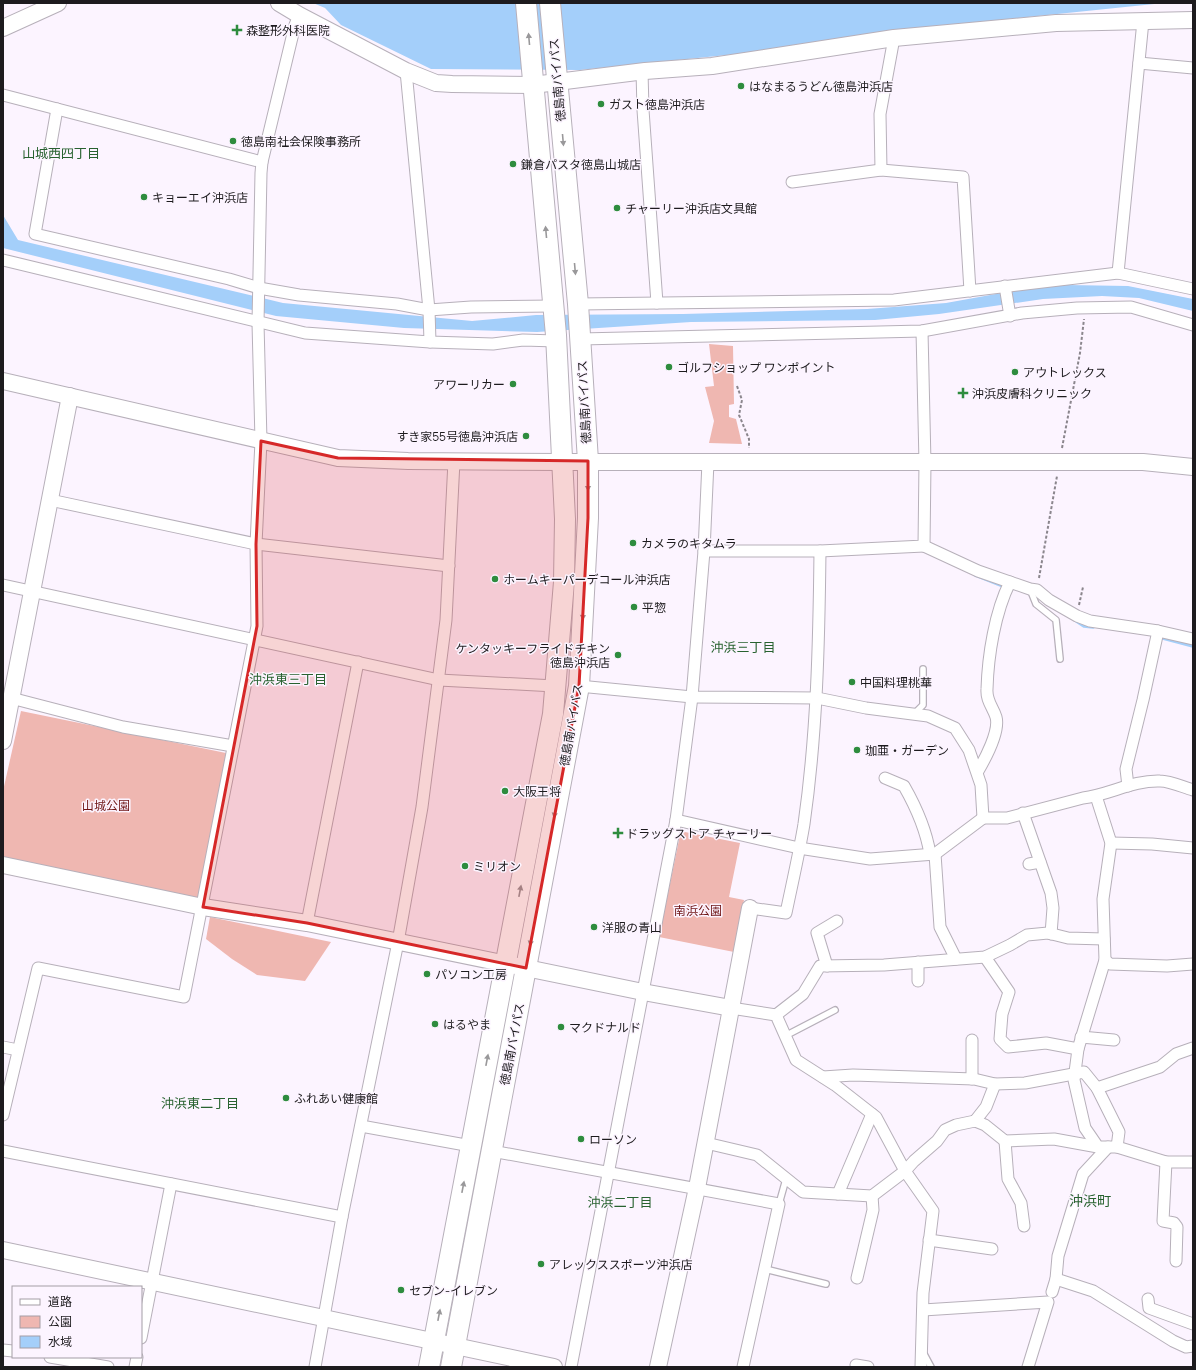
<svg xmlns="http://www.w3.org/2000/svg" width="1196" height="1370" font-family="Manrope,'Noto Sans JP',sans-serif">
<rect width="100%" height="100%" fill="#fcf4ff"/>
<g fill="#efb7b1">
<path d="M 709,344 L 733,346 L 734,404 L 729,405 L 729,417 L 736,419 L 742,444 L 709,443 L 714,421 L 705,387 L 714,386 Z"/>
<path d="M 21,711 L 226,753 L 200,900 L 3,859 L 3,791 Z"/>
<path d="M 685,832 L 740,843 L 729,897 L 744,900 L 734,952 L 659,937 L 680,835 Z"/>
<path d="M 210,917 L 331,942 L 305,981 L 257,975 L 232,959 L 206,939 Z"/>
</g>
<g fill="#a4cffa">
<path d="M 313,3 L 1164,3 L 900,30 L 756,52 L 580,70 L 431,69 L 341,25 L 325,8 Z"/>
<path d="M 3,215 L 18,240 L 283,303 L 472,321 L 536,315 L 683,314 L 867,309 L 946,303 L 1018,290 L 1067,285 L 1128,286 L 1193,299 L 1193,311 L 1139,298 L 1102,296 L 1043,299 L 939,314 L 875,320 L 691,322 L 537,332 L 404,328 L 276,316 L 3,248 Z"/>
</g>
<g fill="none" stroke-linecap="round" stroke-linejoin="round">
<g stroke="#a4cffa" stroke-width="3.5">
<path d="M 975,575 L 1005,587"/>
<path d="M 1075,620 L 1084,626 L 1093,627"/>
<path d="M 1159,637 L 1193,646"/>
</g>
<defs>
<g id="lane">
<path d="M 1030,589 L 1036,604 L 1056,620 L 1060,659"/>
<path d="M 914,714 L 923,705 L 923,669"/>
<path d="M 785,1036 L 835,1010"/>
<path d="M 779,1204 L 786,1179"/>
<path d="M 765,1269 L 826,1284"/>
<path d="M 924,1354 L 931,1367"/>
</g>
<g id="street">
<path d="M 1143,21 L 1118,273 L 1193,289"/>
<path d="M 894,38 L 880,114 L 881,170 L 963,177 L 970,291"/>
<path d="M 1139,63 L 1193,68"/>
<path d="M 406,71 L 429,310 L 430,342"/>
<path d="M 642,71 L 643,110 L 657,303"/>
<path d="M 3,95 L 262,162"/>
<path d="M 57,109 L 35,234 L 229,279 L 259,288 L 299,295 L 397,304 L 429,310 L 471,307 L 553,306"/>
<path d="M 792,182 L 881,170"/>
<path d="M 3,260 L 305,333 L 430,342 L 493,344 L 523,340 L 556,341"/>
<path d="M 1005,286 L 1010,316"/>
<path d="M 578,304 L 894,300 L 1118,273"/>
<path d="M 581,339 L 922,331 L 1022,313 L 1077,308 L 1131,307 L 1193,325"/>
<path d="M 50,500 L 256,544 L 449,566"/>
<path d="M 924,546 L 978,571 L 1030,589 L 1037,590 L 1049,600 L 1077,616 L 1090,621 L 1158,631 L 1193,639"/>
<path d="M 704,551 L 820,551 L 924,546 L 925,463 L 922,331"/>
<path d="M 3,585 L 439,680 L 555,686"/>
<path d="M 579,686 L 692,697 L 817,698 L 866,708 L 928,716 L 955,728 L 969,750 L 981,785 L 983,818 L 1007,818 L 1083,798 C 1109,795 1133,780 1160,781 C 1170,781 1183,787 1193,790"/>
<path d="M 11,698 L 123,727 L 233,746"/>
<path d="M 978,771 C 985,759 1000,731 996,717 C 993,707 986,701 987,689 C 988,655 995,612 1010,582"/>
<path d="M 885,778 L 904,786 C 916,807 926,829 930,854"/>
<path d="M 1128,786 L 1126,769 L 1143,700 L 1158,631"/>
<path d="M 1096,796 L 1111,843 L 1103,899 L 1105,960 L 1078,1049 L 1074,1080 L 1085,1128 L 1098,1147 L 1117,1147 L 1166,1162 L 1193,1162"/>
<path d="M 1023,813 L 1051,893 L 1053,908 L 1051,934"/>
<path d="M 676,820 L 799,848 L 870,859 L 935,854 L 983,818"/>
<path d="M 1111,843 L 1152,844 L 1193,848"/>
<path d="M 935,854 L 940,927 L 956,959"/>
<path d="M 1029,864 L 1040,862"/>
<path d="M 750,908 L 786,913 C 792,884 799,854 804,824 C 817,733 819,642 820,551"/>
<path d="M 307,923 L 358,662"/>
<path d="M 985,957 L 1009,992 L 1002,1014 L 1000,1039 L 1008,1047 L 1046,1043 L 1078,1049"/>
<path d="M 1105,960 L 1110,964 L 1167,966 L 1193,964"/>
<path d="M 918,962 L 918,981"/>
<path d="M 827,966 L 817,933 L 837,921"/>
<path d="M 731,1008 L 776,1015 L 796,1060 L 835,1085 L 876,1117 L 905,1171 L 933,1211 L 923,1293 L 921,1367"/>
<path d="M 776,1015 L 803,994 L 820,966 L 884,965 L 985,957 L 1010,945 L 1027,935 L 1048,933 L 1068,938 L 1104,939"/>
<path d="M 1081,1037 L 1114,1040"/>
<path d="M 3,1047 L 18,1050"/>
<path d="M 823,1077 L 853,1075 L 974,1079 L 995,1084 L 1025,1083 L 1084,1072 L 1097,1088 L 1119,1132 L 1117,1147"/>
<path d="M 972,1079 L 972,1040"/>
<path d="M 1097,1088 L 1160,1067 L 1176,1054 L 1193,1048"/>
<path d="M 3,1115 L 38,968 L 184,997 L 257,626 L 256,544 L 261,441 L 258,323 L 261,173 L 262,162 L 295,25 L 299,15"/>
<path d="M 975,1121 L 986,1107 L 995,1084"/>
<path d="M 361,1126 L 471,1146"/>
<path d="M 1005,1141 L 1008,1179 L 1021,1203 L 1024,1226"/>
<path d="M 706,1143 L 757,1155 L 803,1192 L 872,1196 L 905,1171 L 914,1161 L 937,1141 L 945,1130 L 956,1125 L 975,1121 L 985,1125 L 1005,1141 L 1054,1139 L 1098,1147"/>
<path d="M 3,1151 L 342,1217"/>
<path d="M 492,1151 L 779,1204 L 743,1367"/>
<path d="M 1166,1162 L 1163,1221 L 1174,1223 L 1177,1227 L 1176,1261"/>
<path d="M 838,1194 L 872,1114"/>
<path d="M 929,1240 L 992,1249"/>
<path d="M 857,1278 L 873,1210 L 872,1196"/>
<path d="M 1056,1279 L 1093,1291 L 1173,1341 L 1186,1347 L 1193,1346"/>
<path d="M 1052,1292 L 1056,1279 L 1058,1256 L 1083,1174 L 1108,1147"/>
<path d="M 1148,1299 L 1149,1308 L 1193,1324"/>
<path d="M 923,1310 L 1048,1302 L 1028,1367"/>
<path d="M 141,1338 L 171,1184"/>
<path d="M 3,1350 L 13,1351"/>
<path d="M 50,1357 L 108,1367"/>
<path d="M 856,1365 L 868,1367"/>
<path d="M 135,1367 L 137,1357"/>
<path d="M 315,1367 L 342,1217 L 398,942 L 422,807 L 446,620 L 454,461"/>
<path d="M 571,1367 L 676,820 L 692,697 L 704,551 L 708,462"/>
</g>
<g id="secondary">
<path d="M 279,3 L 299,15 L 406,71 L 436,83 L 452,84 L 533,85 L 645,71 L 712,66 L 894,38 L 1056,23 L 1193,20"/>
<path d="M 3,28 L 58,3"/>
<path d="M 3,381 L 338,458 L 408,461 L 563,462 L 1143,462 L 1193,467"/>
<path d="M 3,741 L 70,396"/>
<path d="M 3,865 L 203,907 L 307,923 L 643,992 L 731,1008"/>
<path d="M 3,1250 L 554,1367"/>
<path d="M 658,1367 L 697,1188 L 750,908"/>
</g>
<g id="highway">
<path d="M 429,1367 L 553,714 L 564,582 L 565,519 L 556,335 L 526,3"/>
<path d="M 451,1367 L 579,686 L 588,518 L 588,461 L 578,304 L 550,3"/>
</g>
</defs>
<use href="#lane" stroke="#b7b0ba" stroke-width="8"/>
<use href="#street" stroke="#b7b0ba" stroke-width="13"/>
<use href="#secondary" stroke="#b7b0ba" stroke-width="18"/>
<use href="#highway" stroke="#b7b0ba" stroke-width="22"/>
<g stroke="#8b868d" stroke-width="2" stroke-dasharray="3 2" stroke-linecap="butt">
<path d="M 737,386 L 742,400 L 739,415 L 749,439 L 749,448"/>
<path d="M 1062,448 L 1080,353 L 1084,319"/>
<path d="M 1039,578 L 1057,476"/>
<path d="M 1079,605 L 1083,587"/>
</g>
<use href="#lane" stroke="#fff" stroke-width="5.5"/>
<use href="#street" stroke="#fff" stroke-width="11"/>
<use href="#secondary" stroke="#fff" stroke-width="16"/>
<use href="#highway" stroke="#fff" stroke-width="20"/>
</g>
<defs><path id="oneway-solid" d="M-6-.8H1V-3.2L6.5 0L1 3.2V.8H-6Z"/></defs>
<g fill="#99989a">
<use href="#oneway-solid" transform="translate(529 39) rotate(-95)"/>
<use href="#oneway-solid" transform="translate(563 140) rotate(85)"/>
<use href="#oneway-solid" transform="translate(546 232) rotate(-95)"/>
<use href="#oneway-solid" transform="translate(575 269) rotate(85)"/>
<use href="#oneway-solid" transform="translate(588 485) rotate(90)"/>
<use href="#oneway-solid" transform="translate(583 614) rotate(93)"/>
<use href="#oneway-solid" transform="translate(555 812) rotate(101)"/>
<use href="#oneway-solid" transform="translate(520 891) rotate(-79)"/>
<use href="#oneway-solid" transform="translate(531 940) rotate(101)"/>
<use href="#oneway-solid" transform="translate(487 1060) rotate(-79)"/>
<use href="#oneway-solid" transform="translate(463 1187) rotate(-79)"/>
<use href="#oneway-solid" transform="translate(439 1315) rotate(-79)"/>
</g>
<path fill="#d62828" fill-opacity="0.2" stroke="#d62828" stroke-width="3" stroke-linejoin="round" d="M 261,441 L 338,458 L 588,461 L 588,518 L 579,686 L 526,968 L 307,923 L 203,907 L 257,626 L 256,544 Z"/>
<g fill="#2e8c3e" stroke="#fcf4ff" stroke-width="1.5">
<path d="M235 24h4v4h4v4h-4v4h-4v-4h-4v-4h4z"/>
<circle cx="741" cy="86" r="4"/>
<circle cx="601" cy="104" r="4"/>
<circle cx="233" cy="141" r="4"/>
<circle cx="513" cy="164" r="4"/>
<circle cx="144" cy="197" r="4"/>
<circle cx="617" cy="208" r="4"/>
<circle cx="669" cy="367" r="4"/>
<circle cx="1015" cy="372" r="4"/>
<circle cx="513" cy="384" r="4"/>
<path d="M961 387h4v4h4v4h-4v4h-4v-4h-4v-4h4z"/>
<circle cx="526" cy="436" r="4"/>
<circle cx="633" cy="543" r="4"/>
<circle cx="495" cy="579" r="4"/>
<circle cx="634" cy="607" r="4"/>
<circle cx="618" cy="655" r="4"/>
<circle cx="852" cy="682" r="4"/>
<circle cx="857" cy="750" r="4"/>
<circle cx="505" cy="791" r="4"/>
<path d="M616 827h4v4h4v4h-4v4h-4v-4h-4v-4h4z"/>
<circle cx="465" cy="866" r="4"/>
<circle cx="594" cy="927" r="4"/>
<circle cx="427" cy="974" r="4"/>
<circle cx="435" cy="1024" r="4"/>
<circle cx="561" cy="1027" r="4"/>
<circle cx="286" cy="1098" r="4"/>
<circle cx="581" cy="1139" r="4"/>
<circle cx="541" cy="1264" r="4"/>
<circle cx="401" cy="1290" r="4"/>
</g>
<g text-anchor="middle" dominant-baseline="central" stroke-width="3" stroke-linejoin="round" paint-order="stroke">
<g font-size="12" fill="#1d1b1e" stroke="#fcf4ff" text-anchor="start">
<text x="246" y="30">森整形外科医院</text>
<text x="749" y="86">はなまるうどん徳島沖浜店</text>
<text x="609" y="104">ガスト徳島沖浜店</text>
<text x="241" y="141">徳島南社会保険事務所</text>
<text x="521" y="164">鎌倉パスタ徳島山城店</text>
<text x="152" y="197">キョーエイ沖浜店</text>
<text x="625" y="208">チャーリー沖浜店文具館</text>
<text x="677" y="367">ゴルフショップ ワンポイント</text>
<text x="1023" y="372">アウトレックス</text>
<text x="505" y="384" text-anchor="end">アワーリカー</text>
<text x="972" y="393">沖浜皮膚科クリニック</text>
<text x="518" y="436" text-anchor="end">すき家55号徳島沖浜店</text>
<text x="641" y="543">カメラのキタムラ</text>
<text x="503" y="579">ホームキーパーデコール沖浜店</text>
<text x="642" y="607">平惣</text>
<text x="610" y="648" text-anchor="end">ケンタッキーフライドチキン<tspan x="610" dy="14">徳島沖浜店</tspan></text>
<text x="860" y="682">中国料理桃華</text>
<text x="865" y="750">珈亜・ガーデン</text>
<text x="513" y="791">大阪王将</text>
<text x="626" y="833">ドラッグストア チャーリー</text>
<text x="473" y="866">ミリオン</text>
<text x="602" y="927">洋服の青山</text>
<text x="435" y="974">パソコン工房</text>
<text x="443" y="1024">はるやま</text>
<text x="569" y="1027">マクドナルド</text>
<text x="294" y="1098">ふれあい健康館</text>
<text x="589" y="1139">ローソン</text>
<text x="549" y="1264">アレックススポーツ沖浜店</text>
<text x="409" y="1290">セブン-イレブン</text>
</g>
<g font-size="12" fill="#1d1b1e" stroke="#fcf4ff">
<text transform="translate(557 80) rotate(-95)">徳島南バイパス</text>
<text transform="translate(584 402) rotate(-93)">徳島南バイパス</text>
<text transform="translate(571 725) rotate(-80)">徳島南バイパス</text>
<text transform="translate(512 1044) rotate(-79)">徳島南バイパス</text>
</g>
<g font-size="12" fill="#6e1314" stroke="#fcf4ff">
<text x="106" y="805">山城公園</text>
<text x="698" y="910">南浜公園</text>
</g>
<g font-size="13" fill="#286230" stroke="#fcf4ff">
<text x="61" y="153">山城西四丁目</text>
<text x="743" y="647">沖浜三丁目</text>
<text x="288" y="679">沖浜東三丁目</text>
<text x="200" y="1103">沖浜東二丁目</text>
<text x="620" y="1202">沖浜二丁目</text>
</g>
<g font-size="14" fill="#286230" stroke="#fcf4ff">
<text x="1090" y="1200">沖浜町</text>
</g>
</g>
<rect width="1196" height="1370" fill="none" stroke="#1d1b1e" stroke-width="8"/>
<rect x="12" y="1286" width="130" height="72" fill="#fcf4ff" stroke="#a39da5"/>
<rect x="20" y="1299" width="20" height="6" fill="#ffffff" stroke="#a39da5"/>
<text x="48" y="1306" font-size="12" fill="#1d1b1e">道路</text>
<rect x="20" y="1316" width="20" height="12" fill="#efb7b1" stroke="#a39da5"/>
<text x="48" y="1326" font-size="12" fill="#1d1b1e">公園</text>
<rect x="20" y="1336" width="20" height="12" fill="#a4cffa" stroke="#a39da5"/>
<text x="48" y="1346" font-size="12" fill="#1d1b1e">水域</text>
</svg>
